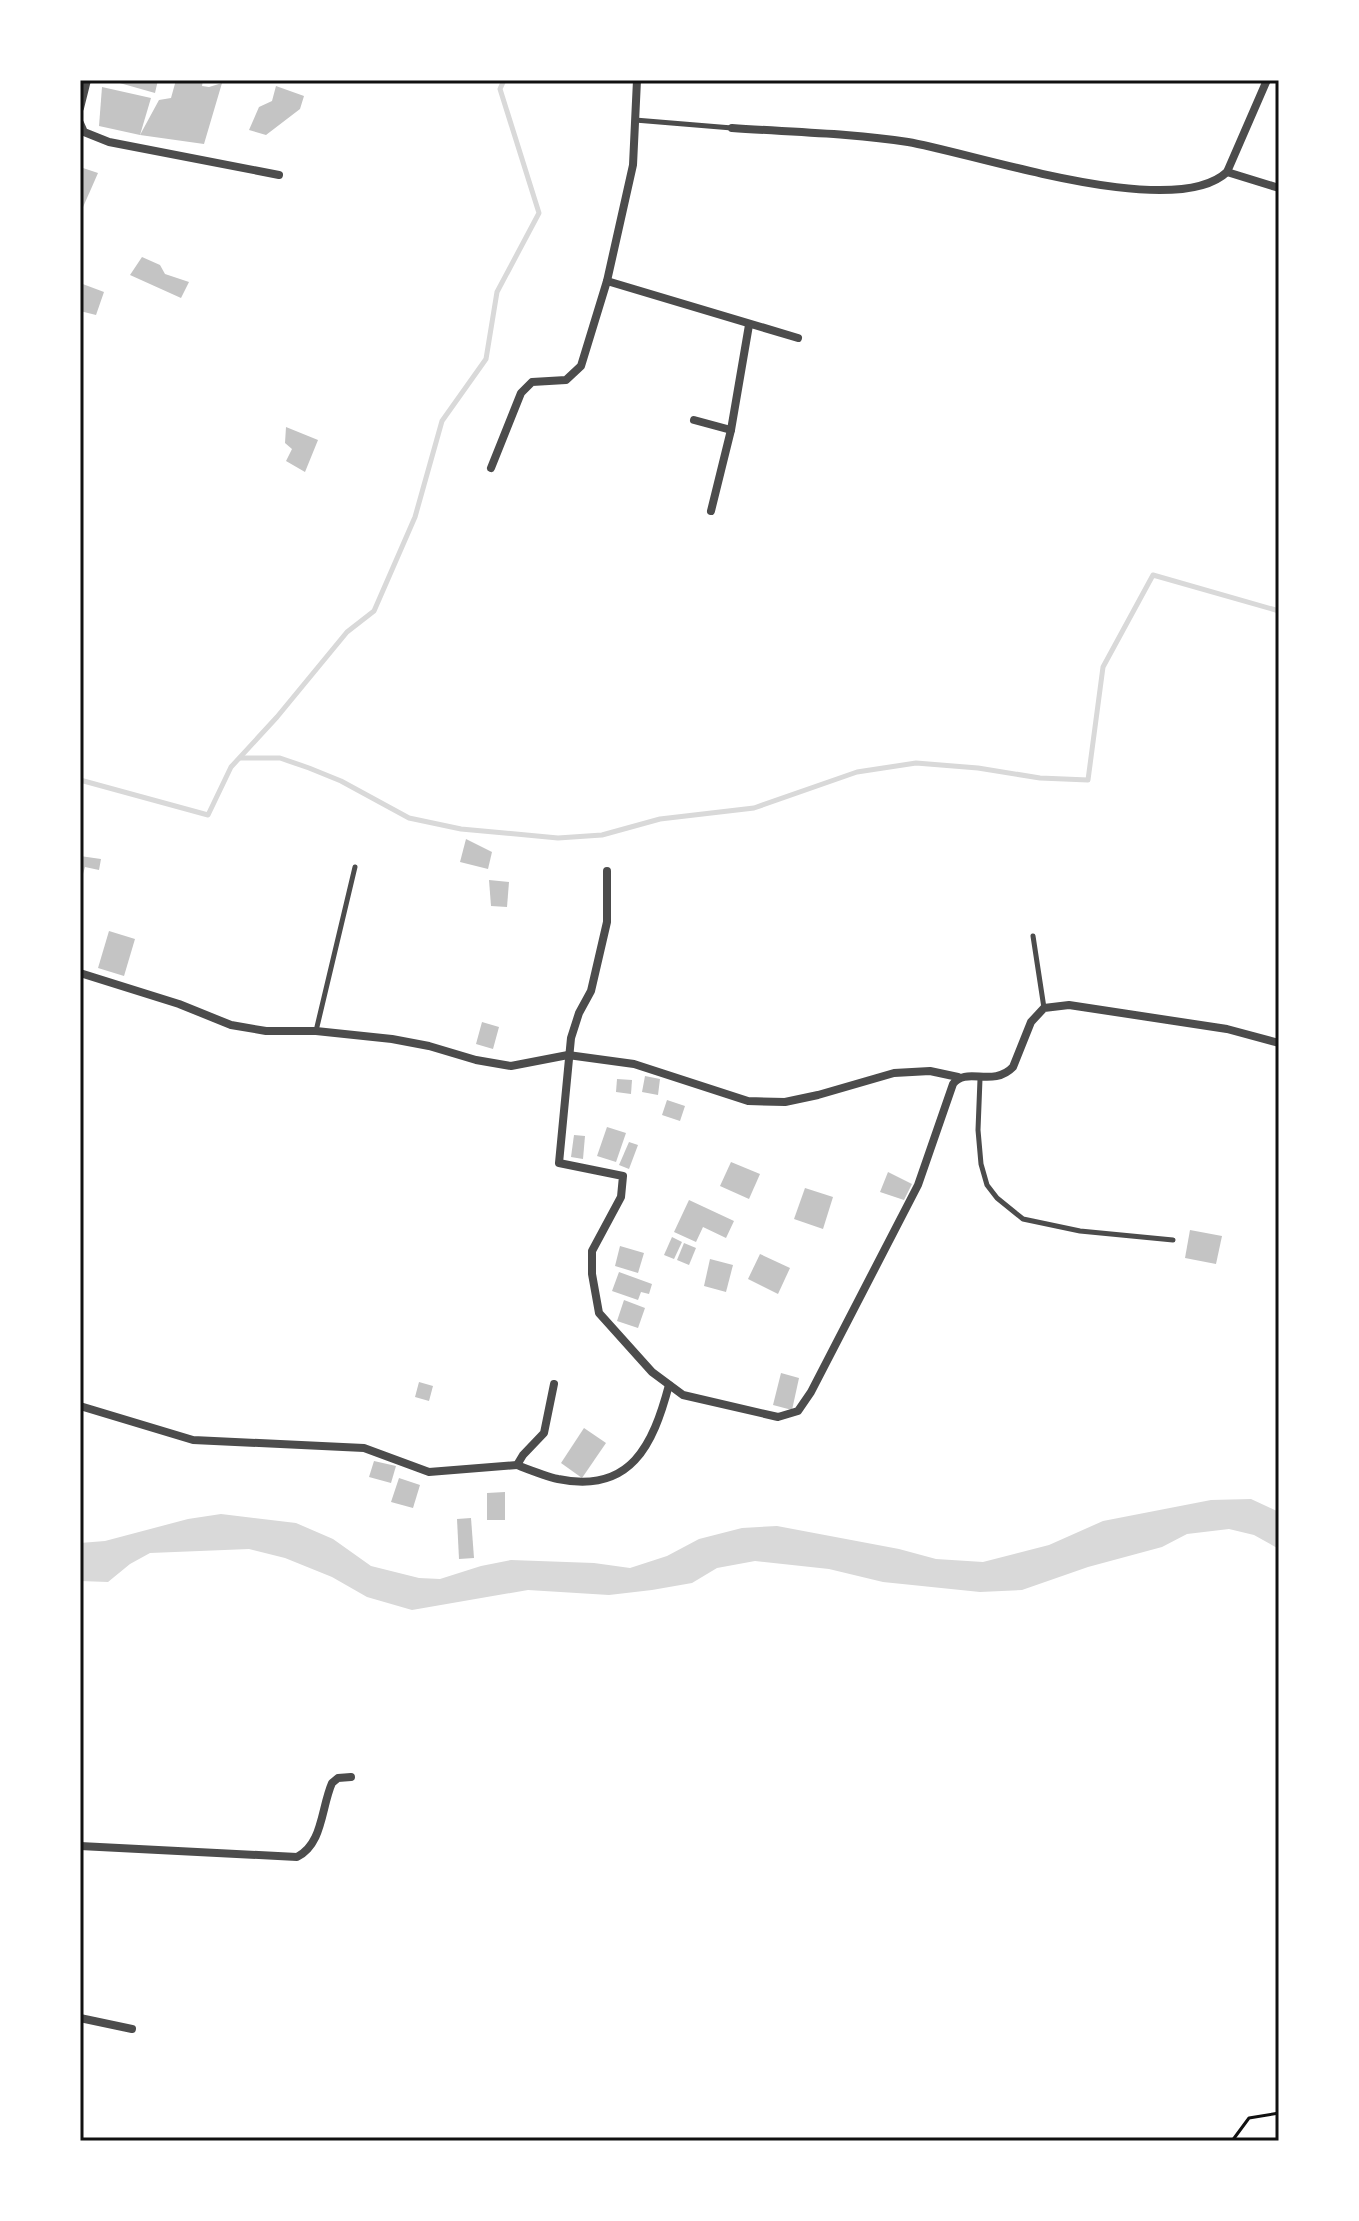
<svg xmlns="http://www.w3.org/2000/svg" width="1359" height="2221" font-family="Quicksand,sans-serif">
<rect width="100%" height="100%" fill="#fff"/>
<path fill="#d9d9d9" d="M 1251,1499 L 1279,1512 L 1279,1549 L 1254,1535 L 1229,1529 L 1187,1534 L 1162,1547 L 1088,1567 L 1022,1590 L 980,1592 L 883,1582 L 829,1569 L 755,1561 L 717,1568 L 692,1583 L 652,1590 L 609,1595 L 528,1590 L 412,1610 L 367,1597 L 332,1577 L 285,1558 L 249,1549 L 150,1553 L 130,1564 L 108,1582 L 80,1581 L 80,1543 L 105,1541 L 188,1519 L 221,1514 L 296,1523 L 333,1539 L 371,1566 L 419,1578 L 440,1579 L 481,1566 L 511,1560 L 594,1563 L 630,1568 L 667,1556 L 699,1539 L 742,1528 L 777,1526 L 899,1549 L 936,1559 L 983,1562 L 1049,1545 L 1103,1521 L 1211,1500 Z"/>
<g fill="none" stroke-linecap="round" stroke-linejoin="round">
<g stroke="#d9d9d9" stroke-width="5">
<path d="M 240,758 L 280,758 L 309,768 L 341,781 L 409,818 L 461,829 L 558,838 L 602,835 L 660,819 L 754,808 L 857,772 L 916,763 L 978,768 L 1040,778 L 1088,780 L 1103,667 L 1153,575 L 1279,611"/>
<path d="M 80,780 L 208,815 L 231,767 L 277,717 L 347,632 L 374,611 L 415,517 L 442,421 L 486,359 L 497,292 L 539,213 L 500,89 L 504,80"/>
</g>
</g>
<g fill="#c4c4c4">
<path d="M 109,80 L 158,80 L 155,93 Z"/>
<path d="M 176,80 L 203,80 L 202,86 L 209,87 L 222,83 L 204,144 L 140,135 L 159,100 L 171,98 Z"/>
<path d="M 276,86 L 304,96 L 300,109 L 266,135 L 249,130 L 259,107 L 272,101 Z"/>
<path d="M 102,87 L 151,98 L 140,135 L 99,126 Z"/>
<path d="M 80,167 L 98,173 L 80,214 Z"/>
<path d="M 142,257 L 160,265 L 165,274 L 189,282 L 181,298 L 130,275 Z"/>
<path d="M 80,283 L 104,292 L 96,315 L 80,311 Z"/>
<path d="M 286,427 L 318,440 L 305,472 L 286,461 L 292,449 L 285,443 Z"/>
<path d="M 466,839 L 492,852 L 488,869 L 460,862 Z"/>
<path d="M 80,856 L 101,859 L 99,870 L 85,867 L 83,874 L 80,874 Z"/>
<path d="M 489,880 L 509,882 L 507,907 L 491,906 Z"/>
<path d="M 109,931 L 135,939 L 124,976 L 98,968 Z"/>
<path d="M 482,1022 L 499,1027 L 493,1049 L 476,1044 Z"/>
<path d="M 645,1076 L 660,1079 L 658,1095 L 642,1092 Z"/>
<path d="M 617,1079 L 632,1080 L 631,1094 L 616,1092 Z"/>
<path d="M 667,1100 L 685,1106 L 680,1121 L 662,1115 Z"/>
<path d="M 607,1127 L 626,1133 L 616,1162 L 597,1156 Z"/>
<path d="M 574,1135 L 585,1136 L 583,1159 L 571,1157 Z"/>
<path d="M 629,1142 L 638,1145 L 629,1169 L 619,1165 Z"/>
<path d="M 731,1162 L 760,1174 L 749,1199 L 720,1186 Z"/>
<path d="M 888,1172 L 912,1184 L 904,1200 L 880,1192 Z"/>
<path d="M 805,1188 L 833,1197 L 823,1229 L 794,1219 Z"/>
<path d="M 689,1200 L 734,1221 L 726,1238 L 703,1227 L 696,1242 L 674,1232 Z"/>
<path d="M 1190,1230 L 1222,1236 L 1216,1264 L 1185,1258 Z"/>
<path d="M 672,1237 L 682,1242 L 674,1259 L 664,1255 Z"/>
<path d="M 684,1243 L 696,1248 L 689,1265 L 677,1260 Z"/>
<path d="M 620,1246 L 644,1253 L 638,1273 L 615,1266 Z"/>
<path d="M 760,1254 L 790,1268 L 778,1294 L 748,1279 Z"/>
<path d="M 710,1259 L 733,1265 L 726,1292 L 704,1286 Z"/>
<path d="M 619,1272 L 652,1284 L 649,1294 L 641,1292 L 638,1300 L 612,1291 Z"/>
<path d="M 624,1300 L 645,1308 L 638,1328 L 617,1321 Z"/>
<path d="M 781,1373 L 799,1378 L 792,1410 L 773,1405 Z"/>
<path d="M 419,1382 L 433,1386 L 429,1401 L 415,1397 Z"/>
<path d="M 584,1428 L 606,1443 L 582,1478 L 561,1463 Z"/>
<path d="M 374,1461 L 396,1466 L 391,1483 L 369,1477 Z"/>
<path d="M 399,1478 L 420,1485 L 413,1508 L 391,1502 Z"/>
<path d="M 505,1492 L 505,1520 L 487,1520 L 487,1493 Z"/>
<path d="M 471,1518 L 474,1558 L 459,1559 L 457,1519 Z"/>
</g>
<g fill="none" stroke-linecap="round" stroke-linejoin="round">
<path stroke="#111" stroke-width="3" d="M 1232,2141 L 1249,2118 L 1279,2113"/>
<g stroke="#4c4c4c" stroke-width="5">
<path d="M 635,120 L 732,128"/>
<path d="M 1033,936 L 1044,1008"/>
<path d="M 316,1031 L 355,867"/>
<path d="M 980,1079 L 978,1130 L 981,1164 L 987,1185 L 997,1198 L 1023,1219 L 1080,1231 L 1173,1240"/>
</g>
<g stroke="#4c4c4c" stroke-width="8">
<path d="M 80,108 L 87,80"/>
<path d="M 80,123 L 84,132 L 109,142 L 279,175"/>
<path d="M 732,128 C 789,132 852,133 908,142 C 977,154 1174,222 1227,172 L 1267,80"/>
<path d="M 1227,172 L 1279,188"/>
<path d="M 607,281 L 633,165 L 637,80"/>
<path d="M 694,420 L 731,430"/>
<path d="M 491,468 L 521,393 L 532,382 L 566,380 L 581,366 L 607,281 L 798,338"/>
<path d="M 711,511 L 731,430 L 749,325"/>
<path d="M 607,871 L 607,922 L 591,991 L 579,1013 L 571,1038 L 559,1163 L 623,1176 L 621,1197 L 592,1251 L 592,1274 L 599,1313 L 652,1372 L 683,1395 L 778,1417 L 798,1411 L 811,1392 L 918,1185 L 953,1084 C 966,1066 993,1088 1013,1067 L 1031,1022 L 1044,1008 L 1069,1005 L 1227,1029 L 1279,1043"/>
<path d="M 80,973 L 179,1004 L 231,1025 L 266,1031 L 316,1031 L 392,1039 L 429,1046 L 476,1060 L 511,1066 L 568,1055 L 634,1064 L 748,1101 L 785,1102 L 818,1095 L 894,1073 L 930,1071 L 958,1077"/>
<path d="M 80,1406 L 193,1440 L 364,1448 L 429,1472 L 517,1465 L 523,1455 L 544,1433 L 554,1384"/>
<path d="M 517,1465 C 530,1470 545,1476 558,1479 C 631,1494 653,1445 669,1385"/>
<path d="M 80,1846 L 297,1857 C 323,1844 321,1808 332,1783 L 338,1778 L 351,1777"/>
<path d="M 80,2018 L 132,2029"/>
</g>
</g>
<rect width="1359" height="2221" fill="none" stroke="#ffffff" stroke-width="164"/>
<rect x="82" y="82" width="1195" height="2057" fill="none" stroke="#111" stroke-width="3"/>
</svg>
